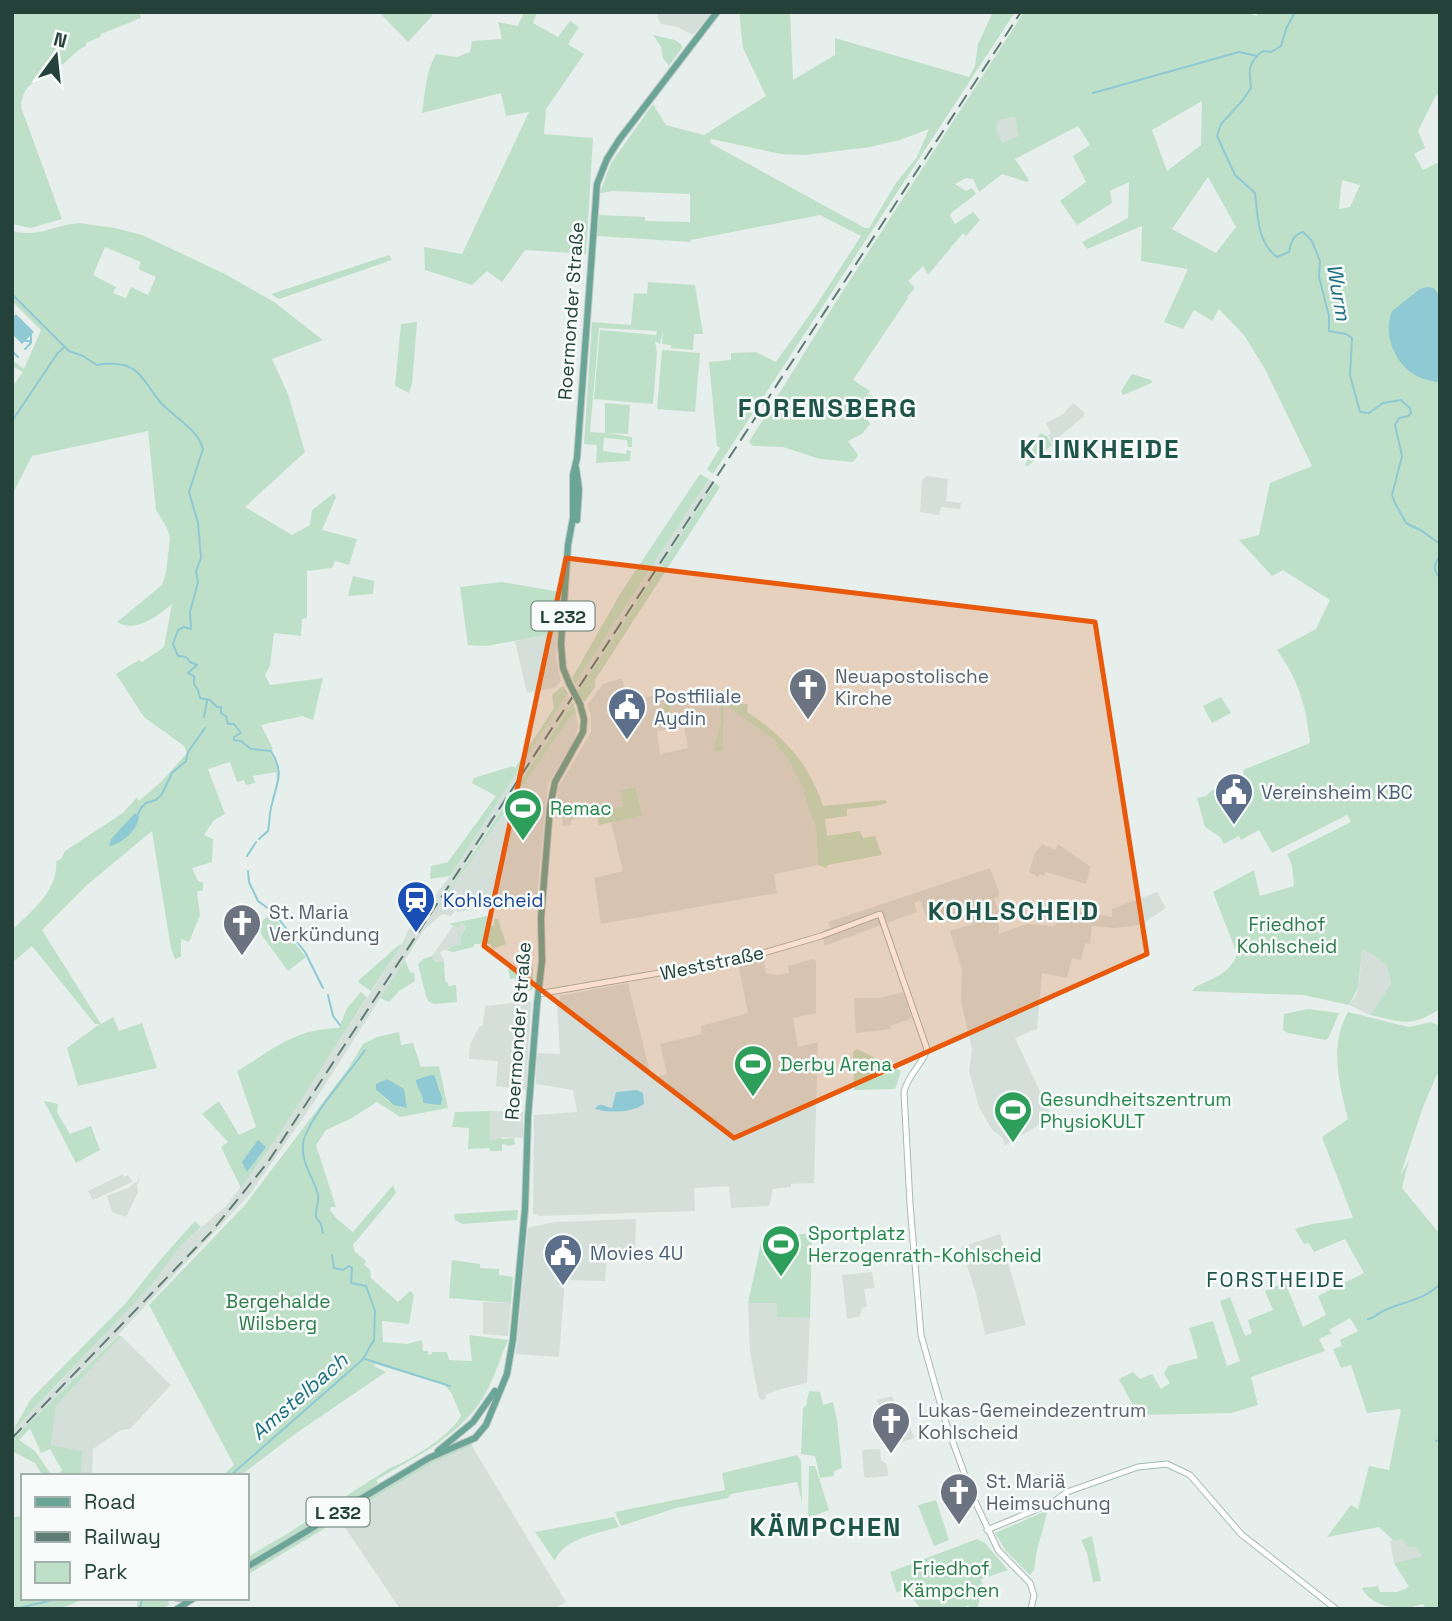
<svg xmlns="http://www.w3.org/2000/svg" width="1452" height="1621" font-family="'Space Grotesk',sans-serif">
<rect width="100%" height="100%" fill="#e6efeb"/>
<g fill="#d4dfda" fill-rule="evenodd">
<path d="M 659,12 L 712,12 L 693,35 L 678,27 L 661,24 L 657,17 Z"/>
<path d="M 1015,117 L 1018,136 L 1002,143 L 996,128 L 999,120 Z"/>
<path d="M 1073,403 L 1084,412 L 1084,416 L 1052,443 L 1048,435 L 1051,434 L 1046,423 L 1062,415 Z"/>
<path d="M 927,476 L 948,479 L 946,501 L 961,503 L 960,509 L 941,507 L 939,515 L 920,512 L 922,480 Z"/>
<path d="M 709,479 L 715,483 L 578,692 L 575,684 Z"/>
<path d="M 558,633 L 556,657 L 561,681 L 554,688 L 527,693 L 515,641 Z"/>
<path d="M 622,678 L 627,701 L 663,694 L 695,696 L 721,702 L 730,706 L 776,741 L 775,744 L 788,759 L 806,791 L 803,792 L 816,829 L 818,865 L 774,874 L 777,893 L 601,924 L 594,878 L 623,871 L 611,822 L 642,816 L 636,787 L 620,790 L 623,806 L 596,811 L 571,820 L 571,825 L 563,826 L 562,818 L 555,818 L 558,788 L 591,732 L 591,715 L 587,705 L 603,684 ZM 684,726 L 688,748 L 660,754 L 657,731 Z"/>
<path d="M 568,693 L 573,702 L 477,846 L 451,889 L 572,715 L 576,713 L 578,726 L 574,741 L 548,784 L 537,895 L 534,896 L 534,898 L 520,902 L 457,912 L 456,910 L 451,916 L 442,914 L 424,930 L 312,1105 L 250,1194 L 119,1334 L 12,1440 L 12,1432 L 66,1376 L 181,1245 L 226,1206 L 260,1162 L 401,946 L 407,932 L 450,876 Z"/>
<path d="M 1042,844 L 1055,850 L 1058,844 L 1091,867 L 1086,884 L 1046,872 L 1044,876 L 1040,874 L 1038,877 L 1029,872 L 1035,853 Z"/>
<path d="M 990,868 L 999,892 L 998,897 L 994,898 L 999,913 L 999,934 L 1026,924 L 1055,926 L 1061,909 L 1112,917 L 1112,909 L 1157,892 L 1166,908 L 1142,924 L 1133,926 L 1114,928 L 1092,926 L 1090,944 L 1085,943 L 1081,960 L 1072,958 L 1067,978 L 1042,973 L 1037,1029 L 1015,1038 L 1052,1117 L 1004,1146 L 1003,1138 L 993,1131 L 979,1107 L 969,1071 L 972,1050 L 961,1001 L 962,969 L 950,931 L 973,924 L 971,911 L 928,921 L 920,901 L 914,903 L 917,912 L 824,946 L 823,930 L 830,928 L 828,922 Z"/>
<path d="M 461,923 L 466,925 L 460,938 L 461,945 L 455,945 L 440,952 L 444,961 L 435,962 L 432,956 L 453,926 L 458,927 Z"/>
<path d="M 1362,950 L 1372,954 L 1387,966 L 1391,985 L 1370,1015 L 1349,1005 L 1356,996 L 1359,984 Z"/>
<path d="M 763,956 L 766,973 L 777,975 L 789,973 L 788,966 L 813,959 L 816,961 L 816,1013 L 793,1018 L 798,1047 L 818,1042 L 814,1183 L 791,1184 L 791,1187 L 773,1189 L 769,1206 L 731,1208 L 729,1186 L 694,1188 L 695,1211 L 538,1216 L 533,1213 L 534,1115 L 577,1112 L 573,1090 L 536,1084 L 537,1053 L 560,1054 L 557,1003 L 561,1003 L 559,996 L 628,983 L 651,1076 L 660,1076 L 667,1074 L 660,1044 L 702,1034 L 701,1026 L 748,1013 L 738,963 Z"/>
<path d="M 903,992 L 912,1018 L 890,1026 L 891,1029 L 856,1033 L 854,998 L 880,998 Z"/>
<path d="M 529,1001 L 531,1003 L 526,1090 L 496,1086 L 498,1061 L 469,1059 L 470,1045 L 479,1027 L 483,1025 L 485,1006 Z"/>
<path d="M 490,1111 L 523,1112 L 523,1138 L 502,1137 L 502,1140 L 490,1140 Z"/>
<path d="M 141,1171 L 137,1186 L 138,1192 L 126,1217 L 112,1212 L 107,1196 L 131,1187 L 131,1185 L 137,1182 Z"/>
<path d="M 123,1174 L 124,1177 L 128,1175 L 132,1182 L 93,1200 L 88,1191 Z"/>
<path d="M 636,1219 L 635,1258 L 607,1256 L 605,1281 L 565,1280 L 559,1357 L 516,1354 L 528,1228 L 554,1222 Z"/>
<path d="M 1000,1234 L 1026,1325 L 985,1335 L 976,1293 L 961,1247 Z"/>
<path d="M 872,1272 L 875,1288 L 864,1289 L 867,1307 L 862,1308 L 860,1316 L 847,1319 L 842,1275 Z"/>
<path d="M 483,1302 L 511,1303 L 508,1336 L 483,1334 Z"/>
<path d="M 748,1303 L 777,1303 L 777,1317 L 810,1318 L 807,1383 L 781,1389 L 765,1395 L 766,1398 L 762,1400 L 759,1398 L 750,1353 Z"/>
<path d="M 121,1336 L 171,1385 L 130,1429 L 121,1430 L 93,1449 L 92,1476 L 81,1476 L 51,1445 L 56,1406 Z"/>
<path d="M 892,1396 L 903,1422 L 908,1421 L 914,1438 L 891,1446 L 877,1400 Z"/>
<path d="M 472,1446 L 566,1602 L 554,1609 L 400,1609 L 340,1520 L 437,1461 Z"/>
<path d="M 880,1449 L 881,1460 L 887,1464 L 888,1476 L 866,1478 L 864,1476 L 862,1450 Z"/>
<path d="M 1403,1539 L 1418,1549 L 1423,1556 L 1394,1563 L 1390,1541 Z"/>
</g>
<g fill="#bfe0c8" fill-rule="evenodd">
<path d="M 12,12 L 140,12 L 141,18 L 101,34 L 100,37 L 86,43 L 86,46 C 74,51 70,60 59,67 C 41,80 23,80 21,107 L 62,219 L 31,228 L 12,224 Z"/>
<path d="M 379,12 L 431,12 L 432,16 L 408,42 Z"/>
<path d="M 524,12 L 537,12 L 533,23 L 558,37 L 570,21 L 579,27 L 568,44 L 584,54 L 546,109 L 544,134 L 593,138 L 586,254 L 525,250 L 502,282 L 487,271 L 472,285 L 425,270 L 424,247 L 462,254 L 529,112 L 506,116 L 501,93 L 422,113 C 425,93 426,71 436,54 L 457,57 L 470,52 L 472,41 L 502,39 L 498,22 L 518,26 Z"/>
<path d="M 739,12 L 790,12 L 793,80 L 835,55 L 835,38 L 969,77 L 975,66 L 978,44 L 993,12 L 1015,12 L 713,474 L 707,469 L 720,448 L 717,446 L 709,362 L 731,360 L 731,353 L 756,352 L 776,362 L 815,307 L 861,236 L 820,215 L 691,240 L 690,242 L 597,236 L 599,215 L 645,217 L 645,221 L 690,222 L 690,194 L 612,191 L 601,193 L 601,190 L 611,163 L 653,104 L 666,125 L 704,135 L 766,96 L 743,48 ZM 929,129 L 917,157 L 896,183 L 869,228 L 865,228 L 710,143 L 711,139 L 781,154 L 805,155 L 870,147 L 900,140 Z"/>
<path d="M 1024,12 L 1244,12 L 1257,16 L 1259,12 L 1440,12 L 1440,92 L 1435,97 L 1418,131 L 1425,148 L 1414,154 L 1423,170 L 1437,163 L 1440,167 L 1440,1009 C 1409,1028 1404,1022 1370,1015 L 1391,984 L 1387,966 L 1372,954 L 1362,950 L 1358,988 L 1349,1005 L 1303,995 L 1192,991 L 1195,987 C 1212,979 1231,973 1237,954 L 1213,892 L 1254,870 L 1260,896 L 1294,886 L 1292,865 L 1287,854 L 1351,822 L 1347,815 L 1272,853 L 1259,830 L 1241,840 L 1239,836 L 1224,844 L 1220,837 L 1205,827 L 1197,798 L 1206,796 C 1214,786 1233,781 1244,773 L 1243,770 L 1310,743 C 1306,705 1299,681 1277,650 L 1316,629 L 1330,600 L 1283,570 L 1272,576 L 1239,540 L 1259,535 L 1270,483 L 1312,466 L 1265,369 L 1244,335 L 1219,309 L 1212,321 L 1194,310 L 1183,329 L 1164,322 L 1188,269 L 1141,261 L 1142,226 L 1087,249 L 1082,242 L 1128,218 L 1129,182 L 1110,191 L 1112,203 L 1077,225 L 1060,201 L 1086,182 L 1073,156 L 1090,145 L 1078,126 L 1015,159 L 1029,180 L 1027,182 L 1002,174 L 979,192 L 973,179 L 966,178 L 955,184 L 966,191 L 972,188 L 976,194 L 951,213 L 950,216 L 955,224 L 973,212 L 980,220 L 966,236 L 963,233 L 928,275 L 923,266 L 908,281 L 915,288 L 907,297 L 908,298 L 853,380 L 870,391 L 866,396 L 869,394 L 880,401 L 866,417 L 870,424 L 862,434 L 848,441 L 858,455 L 853,462 L 820,459 L 783,447 L 753,446 L 749,442 L 839,297 ZM 1202,101 L 1201,145 L 1167,171 L 1152,130 ZM 1015,117 L 1018,136 L 1002,143 L 996,128 L 999,120 ZM 1208,177 L 1236,227 L 1216,253 L 1172,229 ZM 1342,180 L 1360,185 L 1350,207 L 1339,209 Z"/>
<path d="M 653,35 L 675,40 L 682,45 L 682,48 L 669,66 L 663,58 L 661,47 Z"/>
<path d="M 79,223 L 115,228 L 142,235 L 225,274 L 274,302 L 323,340 L 272,359 L 288,394 L 305,452 L 245,507 L 292,535 L 310,525 L 312,510 L 334,493 L 336,497 L 322,530 L 357,539 L 349,565 L 335,561 L 332,568 L 307,571 L 307,618 L 302,619 L 301,636 L 274,633 L 270,666 L 265,675 L 270,685 L 323,678 L 313,720 L 302,716 L 261,725 L 273,749 L 270,751 L 278,769 L 279,781 L 277,782 L 276,772 L 253,776 L 255,783 L 246,785 L 244,780 L 237,782 L 230,762 L 208,769 L 225,814 L 214,820 L 204,835 L 213,839 L 212,862 L 192,868 L 198,881 L 203,883 L 203,890 L 197,892 L 200,915 L 189,942 L 181,939 L 181,957 L 175,959 L 171,949 L 152,831 L 87,885 L 42,930 L 101,1024 L 113,1017 L 119,1031 L 142,1023 L 157,1068 L 78,1086 L 67,1048 L 100,1024 L 95,1024 L 32,946 L 12,963 L 12,930 C 31,912 59,890 56,861 L 61,859 L 65,851 L 123,813 L 137,797 L 139,801 L 162,781 L 187,753 L 184,746 L 144,717 L 116,674 L 139,660 L 142,662 L 164,647 L 172,604 C 158,615 136,634 117,622 L 162,585 L 166,572 L 170,538 L 167,528 L 156,510 L 148,431 L 32,456 L 12,495 L 12,387 L 23,372 L 12,366 L 12,360 L 24,369 L 41,330 L 12,301 L 12,231 C 39,238 53,225 79,223 ZM 105,247 L 141,262 L 138,269 L 156,277 L 148,295 L 131,287 L 126,298 L 113,293 L 116,287 L 93,275 Z"/>
<path d="M 389,255 L 392,260 L 279,299 L 271,294 Z"/>
<path d="M 648,282 L 695,285 L 703,334 L 694,334 L 693,350 L 671,348 L 671,345 L 662,344 L 663,331 L 660,344 L 655,341 L 657,353 L 653,404 L 594,399 L 600,330 L 656,335 L 657,331 L 599,328 L 590,432 L 605,433 L 605,403 L 630,405 L 628,434 L 607,433 L 632,437 L 632,447 L 628,447 L 627,440 L 604,438 L 603,451 L 626,454 L 627,450 L 631,451 L 630,461 L 596,463 L 597,445 L 584,444 L 592,322 L 631,325 L 634,293 L 647,294 Z"/>
<path d="M 417,322 L 412,384 L 409,393 L 395,386 L 401,324 Z"/>
<path d="M 662,350 L 700,353 L 695,412 L 657,409 Z"/>
<path d="M 1132,374 L 1151,380 L 1152,383 L 1123,395 L 1121,391 Z"/>
<path d="M 1040,433 L 1047,436 L 1052,445 L 1028,466 L 1025,466 Z"/>
<path d="M 700,474 L 709,479 L 575,684 L 572,678 L 620,594 Z"/>
<path d="M 715,483 L 720,487 L 595,680 L 595,687 L 585,701 L 583,701 L 578,692 Z"/>
<path d="M 353,576 L 374,581 L 373,594 L 348,596 Z"/>
<path d="M 502,582 L 560,592 L 558,633 L 486,646 L 468,645 L 460,587 Z"/>
<path d="M 563,686 L 568,693 L 450,876 L 430,879 L 431,866 L 448,862 L 496,796 L 472,783 L 474,778 L 512,766 L 515,768 L 554,708 L 552,695 Z"/>
<path d="M 670,694 C 697,695 722,703 748,704 L 747,712 C 782,734 810,765 823,806 L 885,800 L 887,803 L 876,806 L 847,809 L 847,816 L 825,819 L 827,836 L 860,831 L 863,838 L 875,836 L 882,855 L 828,865 L 826,868 L 818,865 L 816,829 L 803,792 L 805,791 L 788,759 L 775,744 L 776,741 L 723,703 L 723,750 L 713,752 L 721,721 L 720,703 L 706,699 L 704,707 L 701,706 L 701,703 L 673,699 L 668,715 L 663,717 L 660,715 L 666,699 Z"/>
<path d="M 1221,697 L 1231,713 L 1212,723 L 1203,706 Z"/>
<path d="M 573,702 L 576,713 L 572,715 L 451,889 L 452,892 L 447,893 Z"/>
<path d="M 636,787 L 642,816 L 599,825 L 596,811 L 623,806 L 620,790 Z"/>
<path d="M 271,913 L 306,957 L 288,971 L 256,927 Z"/>
<path d="M 487,916 L 489,926 L 495,925 L 494,919 L 498,919 L 506,944 L 493,949 L 490,944 L 475,944 L 473,947 L 453,952 L 446,950 L 455,945 L 461,945 L 460,938 L 466,926 L 461,923 L 458,928 L 449,924 Z"/>
<path d="M 400,944 L 401,946 L 371,991 L 359,983 L 358,981 Z"/>
<path d="M 432,956 L 435,962 L 444,961 L 445,981 L 447,982 L 449,986 L 456,985 L 457,1002 L 434,1004 L 428,1001 L 426,996 L 418,964 L 423,959 Z"/>
<path d="M 405,960 L 410,972 L 414,973 L 415,981 L 399,991 L 389,1002 L 380,998 Z"/>
<path d="M 533,964 L 533,989 L 529,991 L 518,988 L 515,978 L 510,979 L 508,969 Z"/>
<path d="M 361,992 L 367,997 L 278,1136 L 241,1188 L 221,1147 L 228,1142 L 202,1114 L 219,1101 L 239,1135 L 256,1127 L 237,1071 C 274,1049 294,1029 339,1028 L 347,1008 Z"/>
<path d="M 1308,1009 L 1339,1013 L 1329,1037 L 1326,1040 L 1288,1033 L 1283,1030 L 1284,1014 Z"/>
<path d="M 1348,1012 L 1409,1027 L 1431,1022 L 1440,1026 L 1439,1070 L 1423,1107 L 1400,1176 L 1409,1160 L 1402,1188 L 1438,1232 L 1440,1231 L 1440,1609 L 1426,1609 L 1423,1604 C 1404,1611 1372,1609 1362,1588 L 1378,1586 L 1380,1592 L 1397,1592 L 1409,1587 L 1394,1563 L 1422,1556 L 1416,1547 L 1408,1547 L 1403,1539 L 1394,1541 L 1379,1527 L 1327,1537 L 1351,1505 L 1358,1509 L 1369,1466 L 1389,1470 L 1401,1409 L 1367,1413 L 1351,1365 L 1341,1368 L 1333,1349 L 1342,1346 L 1340,1340 L 1358,1331 L 1350,1318 L 1329,1330 L 1332,1333 L 1319,1339 L 1325,1351 L 1251,1377 L 1258,1405 L 1231,1413 L 1138,1415 L 1119,1379 L 1133,1372 L 1140,1379 L 1152,1374 L 1161,1389 L 1170,1383 L 1164,1374 L 1168,1366 L 1198,1358 L 1189,1328 L 1213,1321 L 1227,1366 L 1240,1361 L 1220,1301 L 1230,1297 L 1245,1336 L 1252,1333 L 1248,1320 L 1273,1310 L 1265,1291 L 1285,1282 L 1303,1327 L 1326,1315 L 1318,1296 L 1364,1273 L 1345,1239 L 1314,1252 L 1309,1243 L 1304,1244 L 1295,1229 L 1312,1224 L 1353,1218 L 1322,1137 L 1348,1119 C 1339,1083 1329,1046 1348,1012 Z"/>
<path d="M 399,1032 L 401,1045 L 413,1043 L 421,1067 L 439,1066 L 448,1108 L 400,1117 L 377,1102 L 350,1119 L 326,1130 L 316,1145 L 336,1207 L 331,1207 L 330,1210 L 337,1219 L 353,1232 L 393,1185 L 396,1193 L 353,1245 L 355,1252 L 366,1261 L 364,1265 L 370,1269 L 371,1278 L 398,1302 L 410,1291 L 414,1295 L 409,1324 L 382,1321 L 383,1342 L 407,1344 L 422,1340 L 423,1351 L 428,1351 L 428,1355 L 432,1354 L 432,1352 L 447,1352 L 449,1360 L 472,1361 L 469,1335 L 508,1340 C 499,1361 493,1383 481,1401 C 456,1438 414,1458 376,1480 L 378,1483 L 372,1488 L 247,1563 L 247,1558 L 251,1555 L 285,1535 L 390,1468 C 411,1460 450,1436 461,1416 L 452,1394 L 445,1385 L 375,1364 L 374,1366 L 386,1372 L 295,1434 L 240,1476 L 222,1476 L 234,1465 L 149,1305 L 245,1205 L 348,1069 L 363,1044 L 377,1037 ZM 435,1076 L 440,1090 L 424,1100 L 416,1083 ZM 387,1079 L 392,1083 L 403,1108 L 388,1101 L 376,1090 Z"/>
<path d="M 857,1049 L 901,1071 L 895,1089 L 854,1090 L 853,1052 Z"/>
<path d="M 44,1101 L 58,1104 L 57,1112 L 70,1134 L 91,1126 L 100,1150 L 76,1163 Z"/>
<path d="M 490,1111 L 490,1140 L 514,1138 L 515,1144 L 509,1146 L 502,1144 L 502,1151 L 490,1151 L 489,1148 L 468,1149 L 469,1128 L 452,1127 L 455,1112 Z"/>
<path d="M 518,1210 L 517,1220 L 462,1224 L 455,1220 L 454,1214 Z"/>
<path d="M 195,1221 L 201,1227 L 180,1246 L 152,1284 L 12,1432 L 31,1399 L 125,1304 L 161,1259 Z"/>
<path d="M 812,1233 L 810,1318 L 777,1317 L 777,1303 L 748,1303 L 762,1238 Z"/>
<path d="M 452,1260 L 480,1264 L 480,1268 L 499,1269 L 499,1275 L 513,1277 L 511,1303 L 449,1298 Z"/>
<path d="M 119,1335 L 121,1336 L 56,1406 L 51,1445 L 82,1451 L 81,1476 L 56,1476 L 62,1470 L 50,1449 L 41,1453 L 30,1428 L 19,1440 L 35,1451 L 52,1476 L 43,1476 L 35,1463 L 12,1451 L 12,1440 Z"/>
<path d="M 809,1391 L 820,1392 L 823,1405 L 833,1402 L 837,1420 L 842,1468 L 834,1471 L 834,1476 L 820,1478 L 815,1456 L 801,1454 L 803,1408 L 806,1406 Z"/>
<path d="M 471,1442 L 472,1446 L 437,1461 L 247,1575 L 247,1570 L 420,1466 Z"/>
<path d="M 797,1455 L 801,1461 L 802,1502 L 797,1482 L 731,1494 L 728,1498 L 676,1508 L 621,1526 L 615,1512 L 725,1490 L 722,1473 Z"/>
<path d="M 809,1466 L 815,1466 L 829,1510 L 808,1518 Z"/>
<path d="M 936,1500 L 949,1540 L 934,1546 L 918,1505 Z"/>
<path d="M 1048,1510 L 1037,1550 L 1034,1570 L 1030,1575 L 1006,1551 L 995,1533 Z"/>
<path d="M 23,1516 L 23,1598 L 83,1598 C 60,1614 39,1609 12,1609 L 12,1517 Z"/>
<path d="M 614,1517 L 619,1527 C 599,1533 562,1539 555,1561 L 535,1532 Z"/>
<path d="M 1092,1536 L 1101,1581 L 1093,1582 L 1087,1553 L 1081,1540 Z"/>
<path d="M 977,1539 L 985,1543 L 1008,1570 L 981,1579 L 983,1588 L 977,1609 L 970,1609 L 968,1605 L 963,1609 L 921,1609 L 904,1588 L 897,1593 L 890,1572 Z"/>
<path d="M 138,1598 L 168,1598 L 169,1605 L 163,1609 L 137,1609 Z"/>
</g>
<g fill="#8ec9d4">
<path d="M 1427,287 L 1434,288 L 1440,297 L 1440,381 L 1437,382 C 1432,381 1426,380 1421,378 C 1396,368 1382,335 1392,311 L 1420,289 Z"/>
<path d="M 16,314 L 34,332 L 22,344 L 12,334 L 12,318 Z"/>
<path d="M 135,813 L 139,816 C 138,830 122,844 109,846 L 111,839 Z"/>
<path d="M 431,1075 L 435,1076 L 442,1098 L 441,1105 L 423,1103 C 424,1094 416,1088 416,1080 Z"/>
<path d="M 387,1079 L 404,1089 L 407,1108 L 394,1105 L 376,1090 L 376,1084 Z"/>
<path d="M 637,1090 L 643,1093 L 644,1104 C 632,1113 609,1113 595,1109 C 601,1100 606,1108 612,1108 L 616,1092 Z"/>
<path d="M 258,1140 L 266,1147 L 247,1172 L 242,1162 Z"/>
</g>
<g fill="none" stroke-linecap="round" stroke-linejoin="round">
<g stroke="#8ec9d4" stroke-width="2">
<path d="M 1295,12 L 1286,29 L 1281,46 L 1271,52 L 1263,51 C 1247,62 1249,72 1251,88 L 1242,101 L 1221,124 L 1217,136 L 1235,175 L 1255,193 C 1258,216 1257,242 1277,257 L 1289,252 C 1291,242 1293,235 1303,232 L 1312,241 L 1320,261 L 1319,277 L 1329,316 L 1329,331 L 1346,334 L 1352,338 L 1350,375 L 1360,412 L 1369,413 L 1383,403 L 1401,400 L 1410,408 L 1411,413 L 1408,416 L 1399,418 L 1395,425 L 1402,456 L 1392,495 L 1395,503 L 1406,523 L 1422,531 L 1440,544"/>
<path d="M 1093,93 L 1239,52 L 1257,56"/>
<path d="M 12,294 L 69,351 L 83,356 L 97,365 C 105,363 121,363 129,367 C 143,373 151,392 161,403 C 176,419 198,429 203,449 L 189,492 L 198,523 L 201,558 L 196,571 L 198,582 L 190,612 L 191,629 L 184,627 L 178,630 L 173,644 L 178,656 L 186,657 L 190,662 L 197,665 L 188,673 L 194,676 L 194,684 L 198,690 L 200,698 L 210,700 L 217,707 L 221,707 L 221,713 L 226,716 L 228,724 L 234,724 L 241,733 L 234,737 L 234,740 L 241,741 L 251,749 L 271,751 C 285,775 277,780 272,804 C 269,813 270,822 268,831 L 259,839"/>
<path d="M 25,341 L 30,341 L 30,343"/>
<path d="M 25,349 L 31,343 L 31,335"/>
<path d="M 12,351 L 18,357"/>
<path d="M 12,421 L 57,354 L 64,347"/>
<path d="M 1440,556 C 1434,564 1432,570 1440,577"/>
<path d="M 204,717 L 207,701"/>
<path d="M 138,814 L 141,808 L 146,803 L 156,800 L 162,794 L 172,773 L 186,761 L 188,752 L 205,728"/>
<path d="M 247,856 L 256,842"/>
<path d="M 248,871 L 249,882 L 258,901 L 273,912 L 305,952 L 323,988"/>
<path d="M 328,995 L 333,1016 L 340,1025"/>
<path d="M 323,1233 L 321,1224 L 316,1217 C 315,1210 319,1203 318,1195 C 315,1179 301,1165 303,1144 C 305,1122 351,1071 365,1050"/>
<path d="M 1368,1319 C 1374,1318 1377,1314 1383,1311 C 1402,1302 1425,1300 1440,1284"/>
<path d="M 365,1359 L 450,1386"/>
<path d="M 1436,1441 L 1440,1440"/>
<path d="M 230,1476 L 361,1361 C 367,1355 368,1347 374,1341 L 375,1311 L 366,1286 L 351,1283 L 352,1268 L 349,1266 L 343,1270 L 334,1268 L 332,1255"/>
<path d="M 15,1609 L 61,1598"/>
<path d="M 140,1609 L 142,1598"/>
</g>
<defs>
<g id="secondary">
<path d="M 538,994 L 746,958 L 821,936 L 880,914 L 927,1049 C 923,1064 908,1074 904,1092 L 910,1204 L 921,1335 L 945,1420 L 972,1495 L 998,1550 L 1030,1583 L 1034,1595 L 1031,1609"/>
<path d="M 987,1530 L 1052,1503 L 1067,1492 L 1138,1467 L 1167,1464 L 1190,1475 L 1241,1534 L 1336,1609"/>
</g>
<g id="primary">
<path d="M 576,468 L 579,489 L 577,520"/>
<path d="M 569,683 L 563,668 L 561,644 L 568,545 L 573,518 L 573,475 L 577,458 L 597,184 L 607,159 L 619,140 L 717,12"/>
<path d="M 438,1451 L 473,1422 L 495,1391"/>
<path d="M 247,1567 L 429,1458 L 475,1438 L 486,1425 L 507,1374 L 513,1339 L 525,1209 L 528,1117 L 537,1004 L 542,961 L 541,918 L 550,807 L 555,782 L 583,732 L 584,719 L 580,704"/>
<path d="M 177,1598 L 190,1599"/>
<path d="M 177,1609 L 194,1598"/>
</g>
</defs>
<use href="#secondary" stroke="#a4bbb3" stroke-width="7"/>
<use href="#primary" stroke="#c2cac8" stroke-width="8"/>
<use href="#secondary" stroke="#fff" stroke-width="5"/>
<use href="#primary" stroke="#6aa596" stroke-width="6"/>
<path stroke="#5f7d75" stroke-width="2" stroke-dasharray="14 7" stroke-linecap="butt" d="M 12,1438 L 212,1231 L 268,1162 L 1021,12"/>
<defs>
<path id="primary-bridge" d="M 569,683 L 580,704"/>
</defs>
<use href="#primary-bridge" stroke="#c2cac8" stroke-width="8" stroke-linecap="butt"/>
<use href="#primary-bridge" stroke="#6aa596" stroke-width="6"/>
</g>
<path fill="#e8590c" fill-opacity="0.2" stroke="#e8590c" stroke-width="5" stroke-linejoin="round" d="M 566,558 L 1095,622 L 1147,954 L 734,1138 L 484,946 Z"/>
<defs>
<symbol id="church-pin" viewBox="-11 -11 22 30"><path d="M0 17L-7.5 6A9.5 9.5 0 1 1 7.5 6Z" fill="#6b7280" stroke="#f7fbf9"/><path d="M-1.2-6h2.4v3.5h3.3v2.4h-3.3V6h-2.4V-.1h-3.3v-2.4h3.3Z" fill="#fff"/></symbol>
<symbol id="civic-pin" viewBox="-11 -11 22 30"><path d="M0 17L-7.5 6A9.5 9.5 0 1 1 7.5 6Z" fill="#5c6f8a" stroke="#f7fbf9"/><path d="M-.6-6.5H3V-4.5H.6V-3L4-1V1h2V6H-6V1h2V-1L-.6-3ZM-1.2 2.5V6h2.4V2.5Z" fill="#fff"/></symbol>
<symbol id="stadium-pin" viewBox="-11 -11 22 30"><path d="M0 17L-7.5 6A9.5 9.5 0 1 1 7.5 6Z" fill="#2e9e5b" stroke="#f7fbf9"/><path d="M0-5a6.5 5 0 1 0 0 10a6.5 5 0 1 0 0-10ZM-3.5-1.8h7v3.6h-7Z" fill="#fff"/></symbol>
<symbol id="station-pin" viewBox="-11 -11 22 30"><path d="M0 17L-7.5 6A9.5 9.5 0 1 1 7.5 6Z" fill="#1a4fb4" stroke="#f7fbf9"/><path d="M-3-6H3Q5-6 5-4V2Q5 4 3 4L4.5 6H3L1.5 4h-3L-3 6H-4.5L-3 4Q-5 4-5 2V-4Q-5-6-3-6ZM-3.5-4v3h7v-3ZM-3.5 1v1.5H-2V1ZM2 1v1.5H3.5V1Z" fill="#fff"/></symbol>
</defs>
<g fill-rule="evenodd">
<use href="#church-pin" x="786" y="665" width="44" height="60"/>
<use href="#civic-pin" x="605" y="685" width="44" height="60"/>
<use href="#civic-pin" x="1212" y="770" width="44" height="60"/>
<use href="#stadium-pin" x="501" y="786" width="44" height="60"/>
<use href="#station-pin" x="394" y="878" width="44" height="60"/>
<use href="#church-pin" x="220" y="901" width="44" height="60"/>
<use href="#stadium-pin" x="731" y="1042" width="44" height="60"/>
<use href="#stadium-pin" x="991" y="1088" width="44" height="60"/>
<use href="#stadium-pin" x="759" y="1222" width="44" height="60"/>
<use href="#civic-pin" x="541" y="1231" width="44" height="60"/>
<use href="#church-pin" x="869" y="1399" width="44" height="60"/>
<use href="#church-pin" x="937" y="1470" width="44" height="60"/>
</g>
<g text-anchor="middle" dominant-baseline="central" stroke-width="5" stroke-linejoin="round" paint-order="stroke">
<g fill="#f7fbf9" stroke="#637a73" stroke-width="2">
<rect x="531.5" y="601.5" width="63" height="29" rx="5"/>
<rect x="306.5" y="1497.5" width="63" height="29" rx="5"/>
</g>
<g font-size="18" font-weight="bold" fill="#24423a">
<text x="563" y="616">L 232</text>
<text x="338" y="1512">L 232</text>
</g>
<g font-size="19" fill="#24423a" stroke="#f7fbf9">
<text transform="translate(571 311) rotate(-86)">Roermonder Straße</text>
<text transform="translate(712 963) rotate(-12)">Weststraße</text>
<text transform="translate(518 1031) rotate(-86)">Roermonder Straße</text>
</g>
<g font-size="19" fill="#5b616d" stroke="#f7fbf9" text-anchor="start">
<text x="835" y="676">Neuapostolische<tspan x="835" dy="22">Kirche</tspan></text>
<text x="269" y="912">St. Maria<tspan x="269" dy="22">Verkündung</tspan></text>
<text x="918" y="1410">Lukas-Gemeindezentrum<tspan x="918" dy="22">Kohlscheid</tspan></text>
<text x="986" y="1481">St. Mariä<tspan x="986" dy="22">Heimsuchung</tspan></text>
</g>
<g font-size="19" fill="#4e5e75" stroke="#f7fbf9" text-anchor="start">
<text x="654" y="696">Postfiliale<tspan x="654" dy="22">Aydin</tspan></text>
<text x="1261" y="792">Vereinsheim KBC</text>
<text x="590" y="1253">Movies 4U</text>
</g>
<g font-size="19" fill="#27864d" stroke="#f7fbf9" text-anchor="start">
<text x="550" y="808">Remac</text>
<text x="780" y="1064">Derby Arena</text>
<text x="1040" y="1099">Gesundheitszentrum<tspan x="1040" dy="22">PhysioKULT</tspan></text>
<text x="808" y="1233">Sportplatz<tspan x="808" dy="22">Herzogenrath-Kohlscheid</tspan></text>
</g>
<g font-size="19" fill="#164399" stroke="#f7fbf9" text-anchor="start">
<text x="443" y="900">Kohlscheid</text>
</g>
<g font-size="19" fill="#2d7a4b" stroke="#f7fbf9">
<text x="1287" y="924">Friedhof<tspan x="1287" dy="22">Kohlscheid</tspan></text>
<text x="278" y="1301">Bergehalde<tspan x="278" dy="22">Wilsberg</tspan></text>
<text x="951" y="1568">Friedhof<tspan x="951" dy="22">Kämpchen</tspan></text>
</g>
<g font-size="21" font-style="italic" fill="#1c6f80" stroke="#f7fbf9">
<text transform="translate(1339 292) rotate(80)">Wurm</text>
<text transform="translate(299 1396) rotate(-41)">Amstelbach</text>
</g>
<g font-size="21" letter-spacing="2" fill="#1f5548" stroke="#f7fbf9">
<text x="1276" y="1279">FORSTHEIDE</text>
</g>
<g font-size="26" font-weight="bold" letter-spacing="2" fill="#1f5548" stroke="#f7fbf9">
<text x="828" y="408">FORENSBERG</text>
<text x="1100" y="449">KLINKHEIDE</text>
<text x="1014" y="911">KOHLSCHEID</text>
<text x="826" y="1527">KÄMPCHEN</text>
</g>
</g>
<rect width="1452" height="1621" fill="none" stroke="#24423a" stroke-width="28"/>
<rect x="21" y="1474" width="228" height="126" fill="#f7fbf9" stroke="#a3b1ad" stroke-width="2"/>
<rect x="35" y="1497" width="35" height="10" fill="#6aa596" stroke="#a3b1ad" stroke-width="2"/>
<text x="84" y="1509" font-size="21" fill="#24423a">Road</text>
<rect x="35" y="1532" width="35" height="10" fill="#5f7d75" stroke="#a3b1ad" stroke-width="2"/>
<text x="84" y="1544" font-size="21" fill="#24423a">Railway</text>
<rect x="35" y="1562" width="35" height="21" fill="#bfe0c8" stroke="#a3b1ad" stroke-width="2"/>
<text x="84" y="1579" font-size="21" fill="#24423a">Park</text>
<g transform="translate(56 56) rotate(15)" stroke="#f7fbf9" stroke-width="5" paint-order="stroke">
<path d="M0-5L12 26L0 18L-12 26Z" fill="#24423a"/>
<text y="-10" font-size="19" font-weight="bold" text-anchor="middle" fill="#24423a">N</text>
</g>
</svg>
